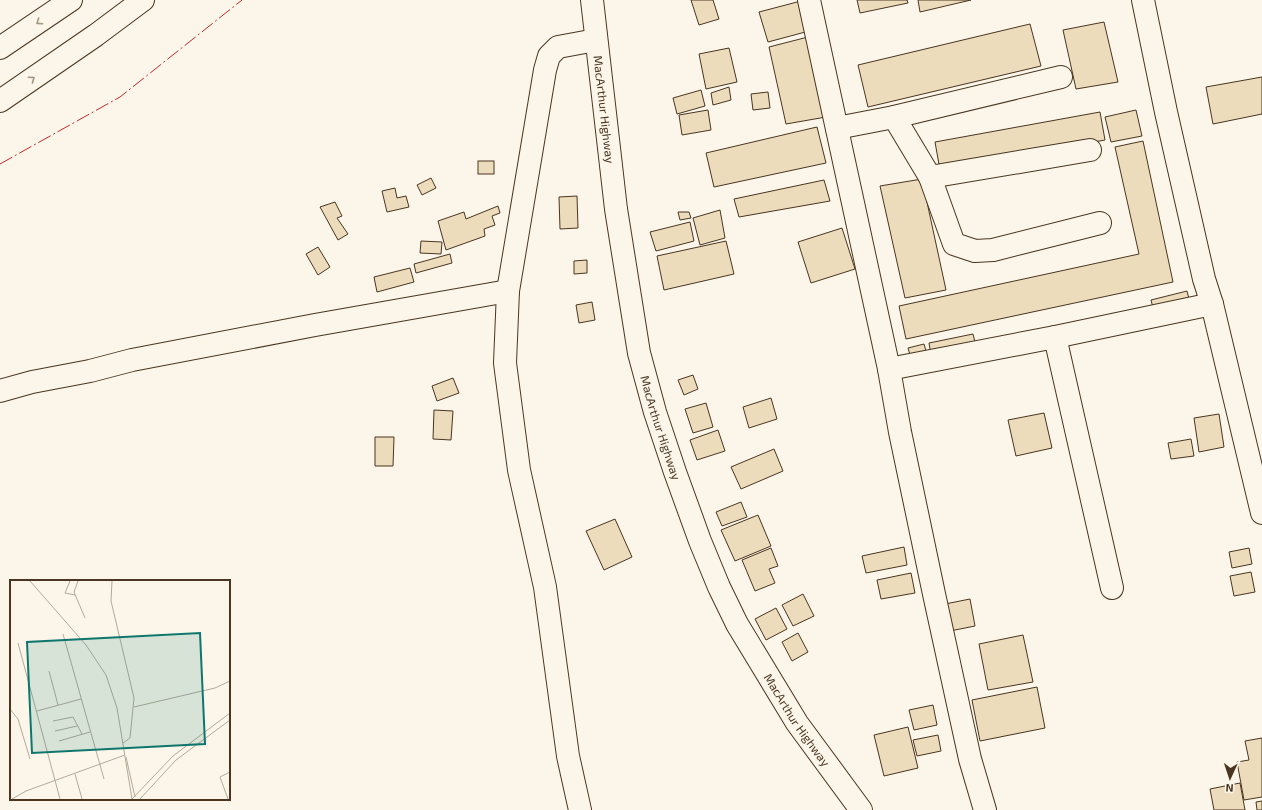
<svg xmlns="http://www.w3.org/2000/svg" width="1262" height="810" font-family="'Exo 2',sans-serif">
<rect width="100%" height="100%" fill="#fbf6e9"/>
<g fill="#ecdcbc" stroke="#4a3520">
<path d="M 691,0 L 713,0 L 719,19 L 699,25 Z"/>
<path d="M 857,0 L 907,0 L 908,3 L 860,13 Z"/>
<path d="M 918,0 L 971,0 L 920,12 Z"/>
<path d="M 801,1 L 809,31 L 768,42 L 759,12 Z"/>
<path d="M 1104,22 L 1118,82 L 1076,89 L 1063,30 Z"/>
<path d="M 1030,24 L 1041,66 L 868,107 L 858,65 Z"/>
<path d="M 808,37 L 826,117 L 786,124 L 769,47 Z"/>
<path d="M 729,48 L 737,82 L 706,89 L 699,54 Z"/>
<path d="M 1262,77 L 1262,114 L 1213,124 L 1206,87 Z"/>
<path d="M 729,87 L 731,100 L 713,105 L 711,93 Z"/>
<path d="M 701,90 L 705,106 L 677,114 L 673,98 Z"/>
<path d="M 768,92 L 770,108 L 753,110 L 751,94 Z"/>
<path d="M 708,110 L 711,130 L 682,135 L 679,115 Z"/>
<path d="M 1136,110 L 1142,136 L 1111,142 L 1105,117 Z"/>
<path d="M 1100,112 L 1105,140 L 940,170 L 935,142 Z"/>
<path d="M 817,127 L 826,163 L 714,187 L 706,153 Z"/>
<path d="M 1143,141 L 1173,282 L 906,339 L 899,306 L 1139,254 L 1115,147 Z"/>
<rect x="478" y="161" width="16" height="13"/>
<path d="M 431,178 L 436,188 L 422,195 L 417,185 Z"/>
<path d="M 922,179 L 946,290 L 905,298 L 880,186 Z"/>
<path d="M 824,180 L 830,201 L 739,217 L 734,199 Z"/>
<path d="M 395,188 L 397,198 L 406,196 L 409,207 L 387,212 L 382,191 Z"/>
<path d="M 577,196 L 578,228 L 560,229 L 559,197 Z"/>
<path d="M 335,202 L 342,216 L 337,218 L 348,234 L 338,240 L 320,207 Z"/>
<path d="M 498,206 L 500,213 L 492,216 L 495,225 L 484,229 L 485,236 L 446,250 L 438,221 L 464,212 L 466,219 Z"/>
<path d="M 720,210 L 725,238 L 700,245 L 693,218 Z"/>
<path d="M 678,212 L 689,212 L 691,218 L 680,220 Z"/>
<path d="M 690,222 L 694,241 L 656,251 L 650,232 Z"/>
<path d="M 842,228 L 855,269 L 811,283 L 798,242 Z"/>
<path d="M 421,241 L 442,242 L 441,254 L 420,253 Z"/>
<path d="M 726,241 L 734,274 L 664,290 L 657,256 Z"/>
<path d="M 318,247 L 330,267 L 318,275 L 306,254 Z"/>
<path d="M 450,254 L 452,263 L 416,273 L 414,264 Z"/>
<path d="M 587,260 L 587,273 L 574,274 L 574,261 Z"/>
<path d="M 410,268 L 414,282 L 377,292 L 374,277 Z"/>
<path d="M 1187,291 L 1189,299 L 1153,308 L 1151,300 Z"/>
<path d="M 592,302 L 595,320 L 579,323 L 576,305 Z"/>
<path d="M 973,334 L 976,346 L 931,355 L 929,343 Z"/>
<path d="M 924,344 L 928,358 L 912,362 L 908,348 Z"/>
<path d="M 693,375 L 698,389 L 684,395 L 678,380 Z"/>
<path d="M 453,378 L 459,393 L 437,401 L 432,386 Z"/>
<path d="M 771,398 L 777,419 L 749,428 L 743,407 Z"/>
<path d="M 706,403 L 713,427 L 693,433 L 685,409 Z"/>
<path d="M 434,410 L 453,411 L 451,440 L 433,439 Z"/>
<path d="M 1044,413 L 1052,448 L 1016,456 L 1008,420 Z"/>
<path d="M 1219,414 L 1224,447 L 1199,452 L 1194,418 Z"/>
<path d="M 718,430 L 725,451 L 697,460 L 690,440 Z"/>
<path d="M 375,437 L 394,437 L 393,466 L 375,466 Z"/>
<path d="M 1191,439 L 1194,456 L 1171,459 L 1168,443 Z"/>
<path d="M 774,449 L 783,471 L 741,489 L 731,467 Z"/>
<path d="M 741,502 L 747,517 L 722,526 L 716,512 Z"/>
<path d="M 758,515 L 771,546 L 735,561 L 721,530 Z"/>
<path d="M 615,519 L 632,557 L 604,570 L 586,531 Z"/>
<path d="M 904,547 L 907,565 L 866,573 L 862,556 Z"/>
<path d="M 771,548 L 778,566 L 769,569 L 775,583 L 755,591 L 742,560 Z"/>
<path d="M 1249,548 L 1252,564 L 1232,568 L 1229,552 Z"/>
<path d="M 1251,572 L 1255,592 L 1234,596 L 1230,576 Z"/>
<path d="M 911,573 L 915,593 L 881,599 L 877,580 Z"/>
<path d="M 803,594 L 814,616 L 793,626 L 782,605 Z"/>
<path d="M 970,599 L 975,626 L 950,631 L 945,604 Z"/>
<path d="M 776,608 L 787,629 L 766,640 L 755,619 Z"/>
<path d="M 798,633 L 808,652 L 792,661 L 782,642 Z"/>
<path d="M 1023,635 L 1033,682 L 988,690 L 979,644 Z"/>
<path d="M 1037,687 L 1045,728 L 980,741 L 972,700 Z"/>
<path d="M 933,705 L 937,725 L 914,730 L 909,710 Z"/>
<path d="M 908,727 L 918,768 L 884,776 L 874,735 Z"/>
<path d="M 938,735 L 941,751 L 917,756 L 913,740 Z"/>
<path d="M 1262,738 L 1262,797 L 1244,800 L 1237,762 L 1249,760 L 1245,741 Z"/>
<path d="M 1240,783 L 1245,810 L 1214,810 L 1210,789 Z"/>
<path d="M 1262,801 L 1262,810 L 1257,810 L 1256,802 Z"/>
</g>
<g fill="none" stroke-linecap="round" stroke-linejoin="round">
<defs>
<g id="minor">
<path d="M 809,0 L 889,369 L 900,432 L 934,594 L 970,759 L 985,810"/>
<path d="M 1143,0 L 1166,112 L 1204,279 L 1212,304 L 1262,513"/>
<path d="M 894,117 L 930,177 L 954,244 L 975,251 L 993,250 L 1100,223"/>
<path d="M 837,128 L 894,117 L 1061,77"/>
<path d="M 930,177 L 1090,150"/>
<path d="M 1055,337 L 1112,588"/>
<path d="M 889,369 L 1055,337 L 1212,304"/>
<path d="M 0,391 L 32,382 L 90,371 L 132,360 L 315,325 L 508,291"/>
<path d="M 580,810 L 568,756 L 545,587 L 519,470 L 505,363 L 508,291 L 545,70 L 549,56 L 558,47 L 596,40"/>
</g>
<g id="highway">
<path id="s1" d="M 592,0 L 616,209 L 639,353 L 655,412 L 675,472 L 700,541 L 719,587 L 737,624 L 797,723 L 861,810"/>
<path d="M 0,48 L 71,0"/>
<path d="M 0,101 L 96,35 L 143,0"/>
</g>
</defs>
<use href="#minor" stroke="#4a3520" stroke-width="24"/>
<use href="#highway" stroke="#4a3520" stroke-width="24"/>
<use href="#minor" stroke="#fbf6e9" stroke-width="22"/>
<use href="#highway" stroke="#fbf6e9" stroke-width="22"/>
<path stroke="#c62828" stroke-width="1" stroke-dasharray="14 3 2 3" stroke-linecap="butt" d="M 0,164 L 120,97 L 242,0"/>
</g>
<defs><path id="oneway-chevron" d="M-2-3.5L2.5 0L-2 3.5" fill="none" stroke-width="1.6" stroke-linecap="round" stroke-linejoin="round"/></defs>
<g stroke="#a29684">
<use href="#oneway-chevron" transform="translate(39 22) rotate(146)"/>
<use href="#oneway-chevron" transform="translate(32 79) rotate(-35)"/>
</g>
<g text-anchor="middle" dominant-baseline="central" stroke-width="3" stroke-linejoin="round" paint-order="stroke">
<g font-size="12" fill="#4a3520" stroke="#fbf6e9">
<text stroke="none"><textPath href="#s1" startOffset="110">MacArthur Highway</textPath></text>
<text stroke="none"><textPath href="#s1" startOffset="434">MacArthur Highway</textPath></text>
<text stroke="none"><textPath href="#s1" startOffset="758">MacArthur Highway</textPath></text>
</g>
</g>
<g transform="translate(10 580)">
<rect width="220" height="220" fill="#fbf6e9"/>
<path fill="none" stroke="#b4a999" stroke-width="1" d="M 20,1 L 76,65 L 96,95 L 107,128 L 122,219M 60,1 L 55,13 L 65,15M 68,1 L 64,12 L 75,38M 102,1 L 101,21 L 124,118 L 120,158 L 113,163M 53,54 L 94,199M 8,63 L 50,219M 39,91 L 48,125M 124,127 L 205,108 L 220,101M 0,129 L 8,139 L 20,179M 27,131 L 71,119M 43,141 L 63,137 L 72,154M 45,151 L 67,146M 49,161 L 80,152M 116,177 L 125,217M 65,194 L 72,219M 2,219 L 16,211 L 115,175M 122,219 L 163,176 L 220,133M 130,219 L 166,180 L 220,140M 218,219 L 210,197 L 220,192"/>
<path fill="#0f766e" fill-opacity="0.15" stroke="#0f766e" stroke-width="2" d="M 190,53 L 195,164 L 22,173 L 17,62 Z"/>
<rect width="220" height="220" fill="none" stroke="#4a3520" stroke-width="2"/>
</g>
<g transform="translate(1230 778) rotate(183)" stroke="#fbf6e9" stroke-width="3" paint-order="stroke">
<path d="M0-3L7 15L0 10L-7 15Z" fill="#4a3520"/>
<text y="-6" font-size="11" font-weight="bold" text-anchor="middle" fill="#4a3520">N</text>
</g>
</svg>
